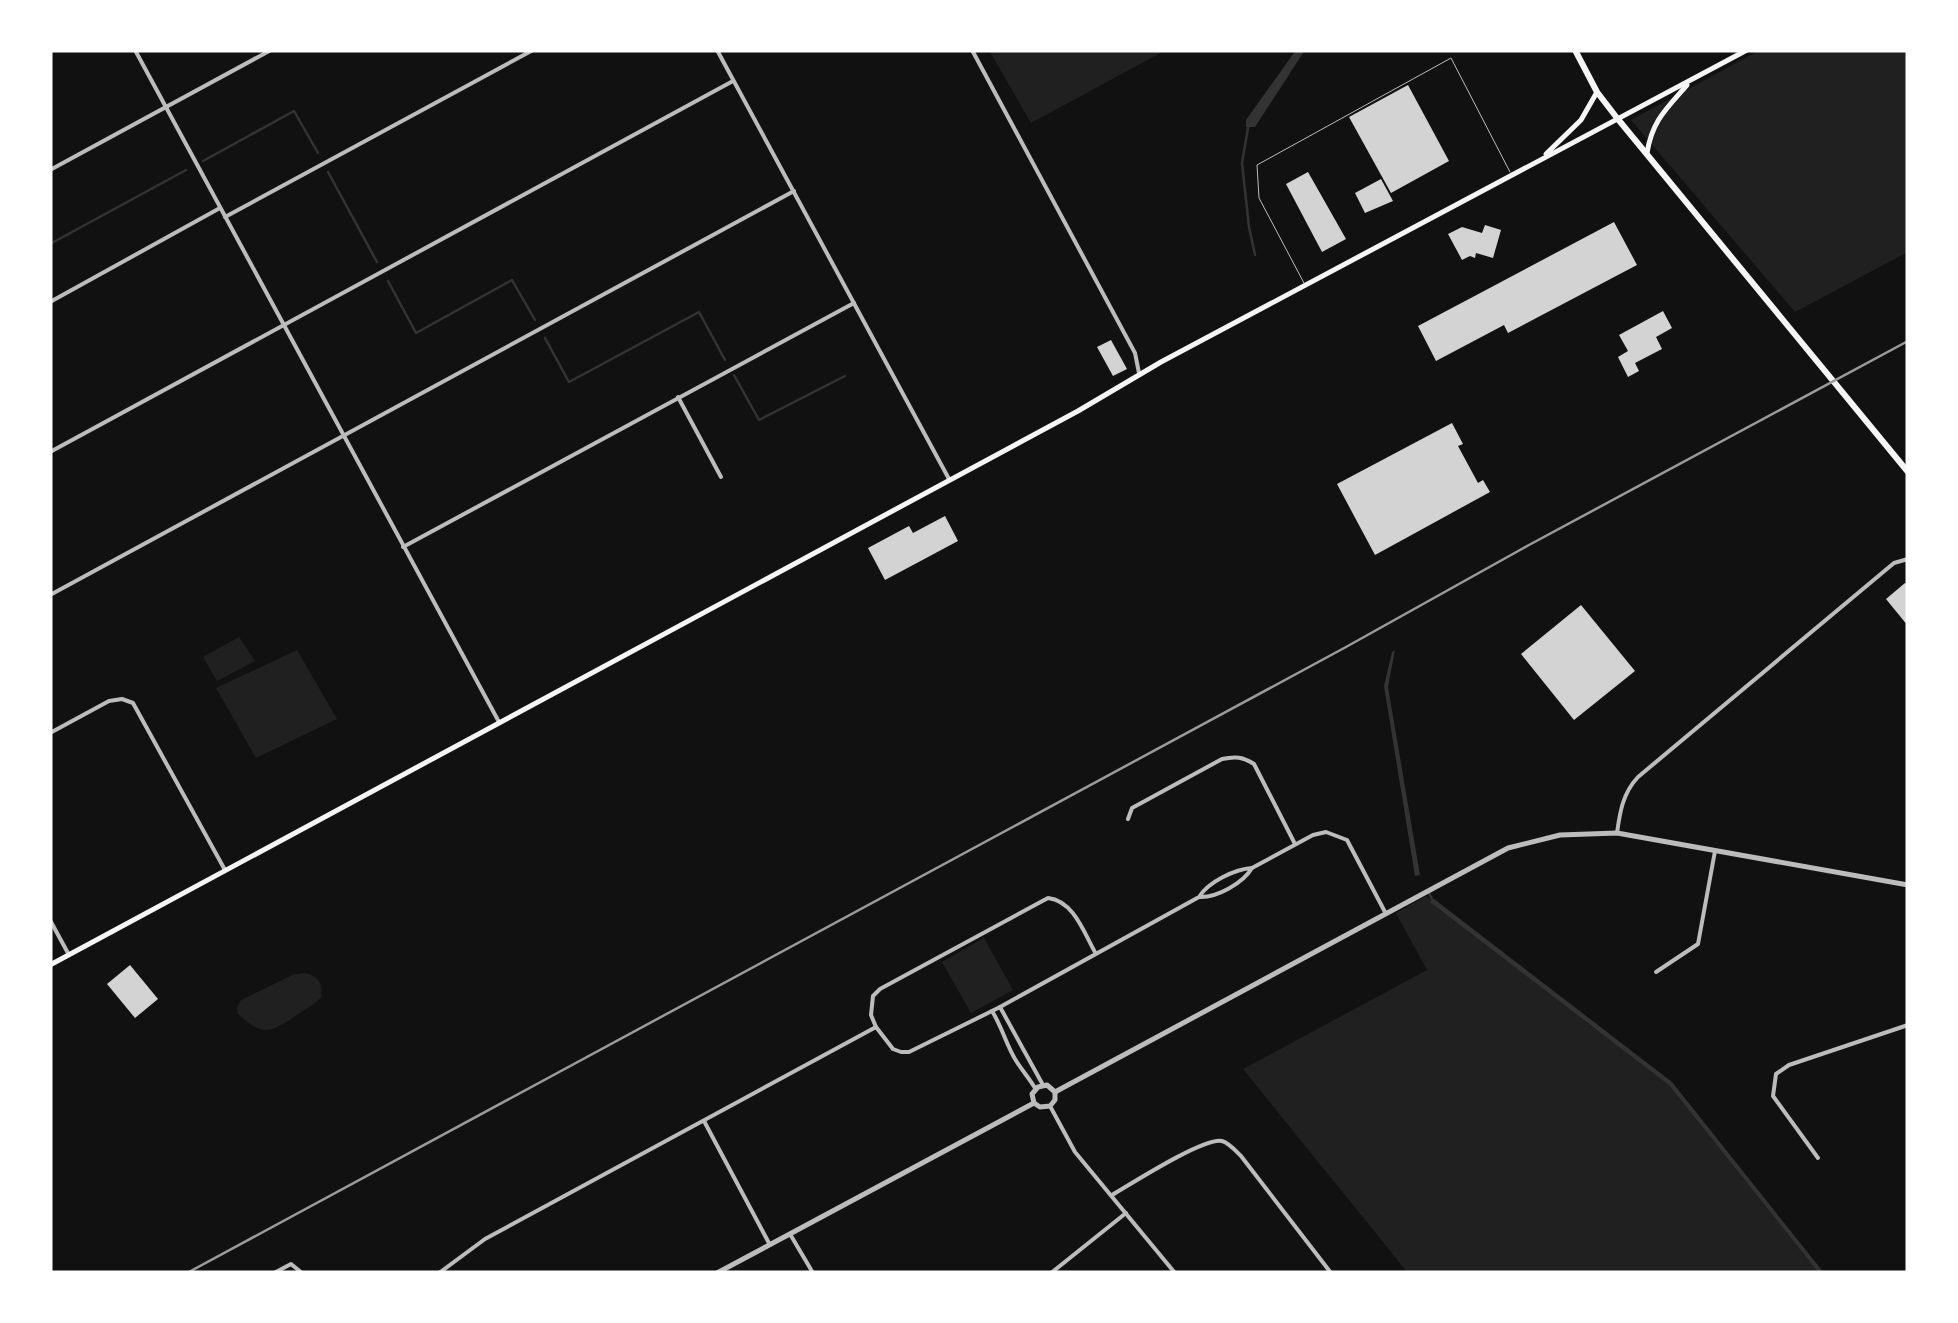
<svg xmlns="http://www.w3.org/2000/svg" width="1958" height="1323" font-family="'DM Sans',sans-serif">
<rect width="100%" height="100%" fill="#111"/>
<g fill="#202020">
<path d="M 989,50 L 1166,50 L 1031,123 Z"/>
<path d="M 1760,50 L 1908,50 L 1908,252 L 1795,312 L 1631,120 Z"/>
<path d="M 239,637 L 255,661 L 217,681 L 203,657 Z"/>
<path d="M 297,650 L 337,719 L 256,758 L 216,688 Z"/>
<path d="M 1426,896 L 1670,1084 L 1822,1273 L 1408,1273 L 1243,1069 L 1427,970 L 1396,913 Z"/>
<path d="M 984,938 L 1013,990 L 971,1013 L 942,962 Z"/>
<path d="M 302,973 C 317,974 324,983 321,998 C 313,1005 303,1011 294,1017 C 268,1034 261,1035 238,1014 L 237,1008 L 241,1000 L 292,975 Z"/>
</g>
<g fill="#333">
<path d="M 1296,50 L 1305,50 L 1255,127 L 1246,127 L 1246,120 Z"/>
<path d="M 1395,650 L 1388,687 L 1420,875 L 1415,876 L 1384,686 L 1392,652 Z"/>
<path d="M 1434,899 L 1672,1082 L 1824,1273 L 1819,1273 L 1669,1085 L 1430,902 Z"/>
</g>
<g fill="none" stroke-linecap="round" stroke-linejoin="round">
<g stroke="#333" stroke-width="2.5">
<path d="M 1248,128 L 1242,163 L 1249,227 L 1255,255"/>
<path d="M 203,161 L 294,111 L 318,153"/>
<path d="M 328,172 L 377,262"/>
<path d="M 50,244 L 186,170"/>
<path d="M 388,281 L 416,333 L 512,280 L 535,320"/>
<path d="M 545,338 L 569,382 L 699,312 L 725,360"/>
<path d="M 734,375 L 759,420 L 845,376"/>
<path d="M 1429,893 L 1433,901"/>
</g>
</g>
<g fill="#d3d3d3">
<path d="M 1408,85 L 1449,161 L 1391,193 L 1349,117 Z"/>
<path d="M 1308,172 L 1346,239 L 1322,252 L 1286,184 Z"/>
<path d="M 1381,179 L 1393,201 L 1365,213 L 1355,193 Z"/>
<path d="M 1614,222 L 1637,265 L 1508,333 L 1504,325 L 1436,361 L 1418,326 Z"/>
<path d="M 1485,225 L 1501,230 L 1493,258 L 1476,253 L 1475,258 L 1470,256 L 1462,260 L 1448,234 L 1462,227 L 1482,233 Z"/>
<path d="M 1663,311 L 1672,328 L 1656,337 L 1662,349 L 1635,363 L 1639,371 L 1628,377 L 1618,357 L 1628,351 L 1619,335 Z"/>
<path d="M 1111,340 L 1127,369 L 1113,376 L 1097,347 Z"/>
<path d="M 1452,423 L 1463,444 L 1458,446 L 1478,483 L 1483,480 L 1490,492 L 1375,555 L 1337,484 Z"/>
<path d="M 945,516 L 958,541 L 885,580 L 868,548 L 909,526 L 913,533 Z"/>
<path d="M 1905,583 L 1908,586 L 1908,626 L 1886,599 Z"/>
<path d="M 1581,605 L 1635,671 L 1574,720 L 1521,654 Z"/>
<path d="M 130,965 L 158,999 L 135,1018 L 107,984 Z"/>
</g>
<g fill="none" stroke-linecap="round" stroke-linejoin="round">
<path stroke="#bcbcbc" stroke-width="1" d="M 1304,283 L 1259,198 L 1257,165 L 1451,58 L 1510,172"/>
<g stroke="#bcbcbc" stroke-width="4">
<path d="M 135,50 L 499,722"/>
<path d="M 717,50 L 949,479"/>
<path d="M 972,50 L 1135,353 L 1139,373"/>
<path d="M 50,170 L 271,50"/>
<path d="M 225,217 L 533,50"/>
<path d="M 50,302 L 220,208"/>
<path d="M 678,397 L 721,477"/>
<path d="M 50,452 L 733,81"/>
<path d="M 403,547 L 854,303"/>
<path d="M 50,595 L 794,191"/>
<path d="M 50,733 L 109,701 L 122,699 L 133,703 L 225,870"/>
<path d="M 1128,819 L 1132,808 L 1222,759 C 1236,756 1243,757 1254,764 L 1295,844"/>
<path d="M 1617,833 C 1620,811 1623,793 1638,777 L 1894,563 L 1908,559"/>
<path d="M 1252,868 L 1313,835 L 1326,832 L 1347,840 L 1385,912"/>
<path d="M 50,920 L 69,955"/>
<path d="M 1096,954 C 1084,933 1074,901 1048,898 L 880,989 L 873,996 L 871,1015 L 876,1027 L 893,1049 L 901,1052 L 909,1052 L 992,1011 L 1000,1007 L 1199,897 C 1208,882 1235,869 1252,868 C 1243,883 1217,898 1199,897"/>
<path d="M 1656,972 L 1698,944 L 1715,851"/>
<path d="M 1000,1007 L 1043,1085"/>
<path d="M 992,1011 C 1002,1027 1006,1044 1015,1059 C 1021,1069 1029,1078 1035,1088"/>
<path d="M 1050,1106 L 1075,1152 L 1175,1273"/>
<path d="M 704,1121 L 770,1245"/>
<path d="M 1818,1158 L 1773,1096 L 1776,1074 L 1789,1065 L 1908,1025"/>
<path d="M 1112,1195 C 1131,1184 1204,1137 1222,1141 C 1229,1143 1236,1151 1241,1156 L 1331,1273"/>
<path d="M 790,1234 L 813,1273"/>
<path d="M 274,1273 L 291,1264 L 302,1273"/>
<path d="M 439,1273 L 485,1239 L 876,1027"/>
<path d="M 1051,1273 L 1126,1213"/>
</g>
<g stroke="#bcbcbc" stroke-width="5">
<path d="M 1055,1092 L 1508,848 L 1560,835 L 1617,833 L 1908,885"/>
<path d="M 1034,1103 L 1032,1094 L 1038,1087 L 1047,1085 L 1055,1092"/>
<path d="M 1034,1103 L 1040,1107 L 1050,1106 L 1055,1100 L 1055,1092"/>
<path d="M 717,1273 L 1034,1103"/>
</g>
<g stroke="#f5f5f5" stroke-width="5">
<path d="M 1647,153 C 1652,121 1666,109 1687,85"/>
<path d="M 1546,154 L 1581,120 L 1597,92"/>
<path d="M 50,965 L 1078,411 L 1161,362 L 1747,50"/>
</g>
<path stroke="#f5f5f5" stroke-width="6" d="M 1575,50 L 1597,92 L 1617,118 L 1908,472"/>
<path stroke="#9a9a9a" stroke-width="2.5" d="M 187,1273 L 1346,647 L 1529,545 L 1908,341"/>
</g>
<rect width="1958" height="1323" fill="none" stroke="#ffffff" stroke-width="105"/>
</svg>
